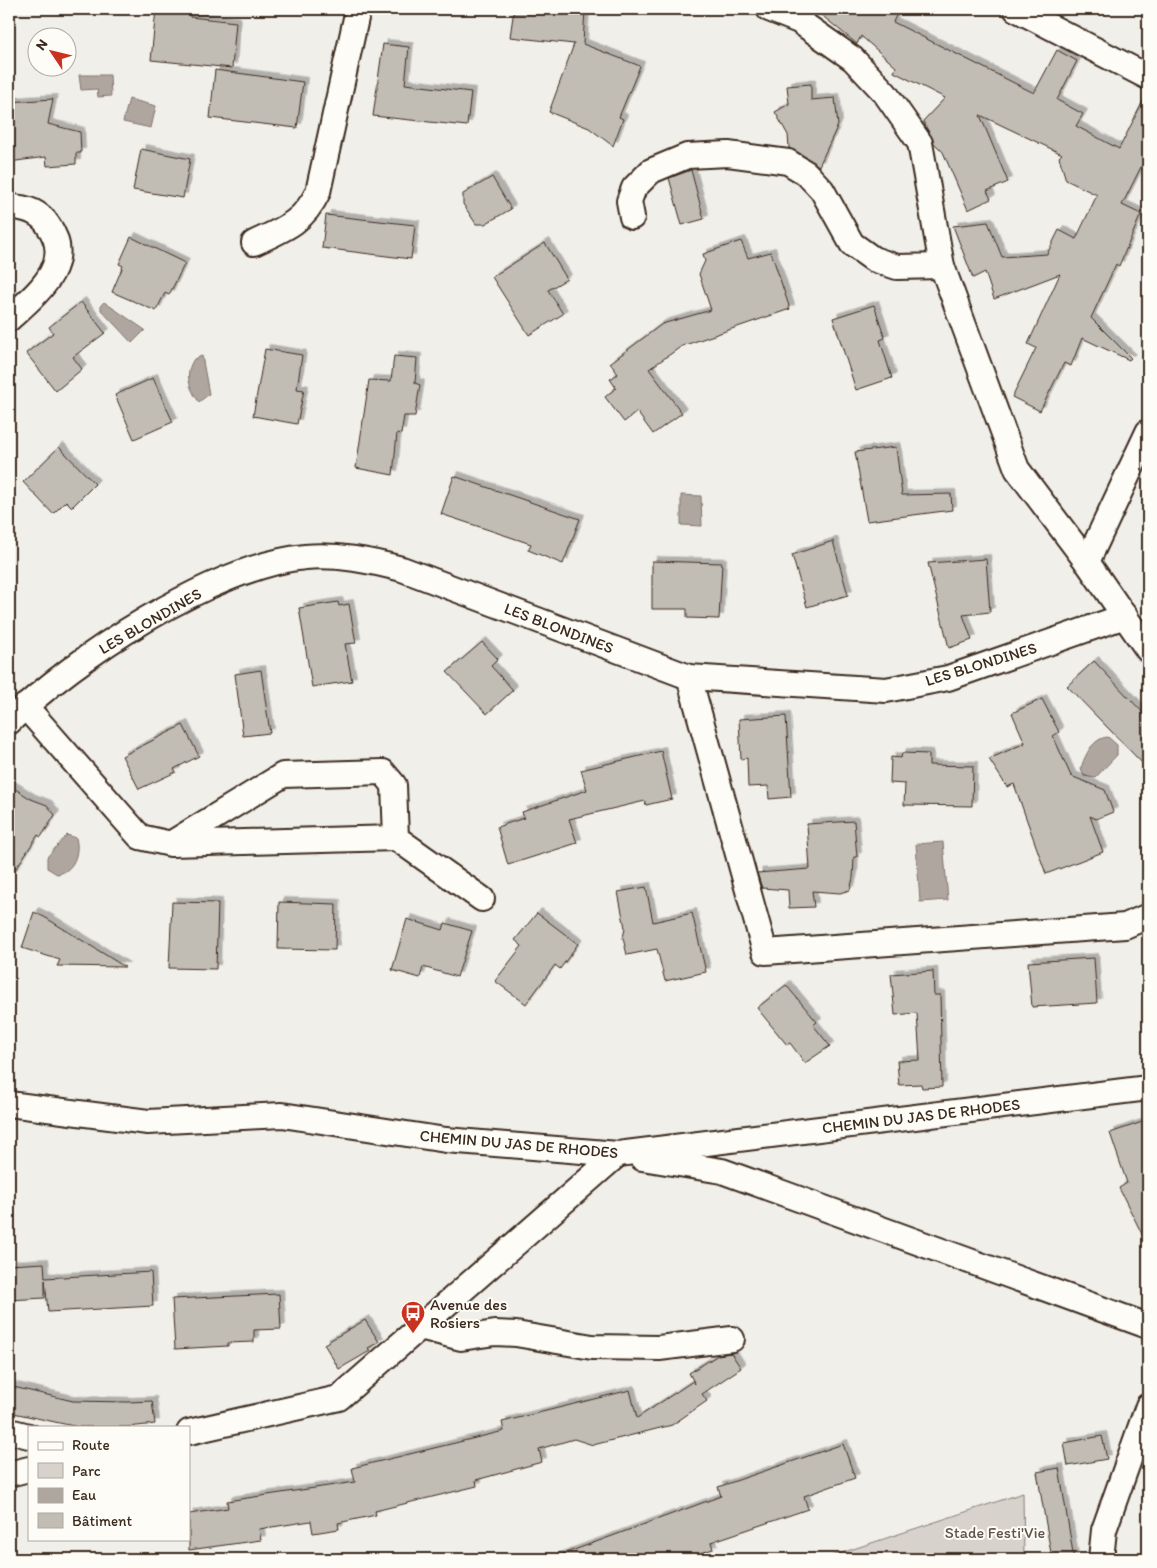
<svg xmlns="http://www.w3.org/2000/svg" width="1157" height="1568" font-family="Itim,sans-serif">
<defs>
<filter id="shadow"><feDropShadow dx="4.5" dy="-4.5" stdDeviation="0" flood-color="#0004"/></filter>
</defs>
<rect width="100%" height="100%" fill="#f1efea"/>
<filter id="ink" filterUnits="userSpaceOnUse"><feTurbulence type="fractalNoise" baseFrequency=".02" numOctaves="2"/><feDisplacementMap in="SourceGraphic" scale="10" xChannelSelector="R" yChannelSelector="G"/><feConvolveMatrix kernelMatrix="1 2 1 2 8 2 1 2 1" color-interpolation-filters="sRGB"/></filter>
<g filter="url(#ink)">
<path fill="#d7d2cc" stroke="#897e75" d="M 1023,1493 L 1024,1559 L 823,1559 Z"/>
<g fill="#aea69f" stroke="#80746b">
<path d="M 79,75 L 110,75 L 111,96 L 98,97 L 97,89 L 81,90 Z"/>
<path d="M 129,99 L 156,106 L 151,128 L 123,122 Z"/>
<path d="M 104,302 L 145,330 L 132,343 L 101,310 L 101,305 Z"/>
<path d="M 202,356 L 209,394 L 199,402 C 189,388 184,374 194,359 Z"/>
<path d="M 681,495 L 701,496 L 702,526 L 681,525 Z"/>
<path d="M 1108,737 L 1117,745 L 1117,755 L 1095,778 L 1084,776 L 1081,768 C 1085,755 1093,738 1108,737 Z"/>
<path d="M 67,835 L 76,838 C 80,852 74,872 57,874 L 47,868 L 47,857 Z"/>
<path d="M 943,842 L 948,900 L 920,902 L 916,844 Z"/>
</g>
<g fill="#c1bcb4" stroke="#3b2a1e" filter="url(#shadow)">
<path d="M 156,9 L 191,9 L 190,17 L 236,22 L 232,68 L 151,60 Z"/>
<path d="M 514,9 L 585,9 L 583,44 L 640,66 L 619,117 L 623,119 L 613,146 L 589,128 L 549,112 L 574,44 L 510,37 Z"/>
<path d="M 814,9 L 899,9 L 893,22 L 1034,93 L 1057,50 L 1077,61 L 1057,100 L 1083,114 L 1076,126 L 1119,149 L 1148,91 L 1148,153 L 1122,205 L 1141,214 L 1119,266 L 1116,264 L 1091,318 L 1131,358 L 1129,360 L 1082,338 L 1071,366 L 1064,363 L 1040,411 L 1012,397 L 1036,348 L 1028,344 L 1060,274 L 994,299 L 985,272 L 973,278 L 953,226 L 988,222 L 1002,257 L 1047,254 L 1059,230 L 1076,239 L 1097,195 L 1066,180 L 1059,157 L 1062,154 L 980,115 L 1008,182 L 987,191 L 991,199 L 968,210 L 943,152 L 934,143 L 923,121 L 945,98 L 894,72 L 896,67 L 861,36 L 857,44 Z"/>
<path d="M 383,44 L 409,47 L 405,84 L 471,92 L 467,126 L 373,116 Z"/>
<path d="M 215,70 L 303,82 L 297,128 L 210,118 Z"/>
<path d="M 811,84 L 811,100 L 835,98 L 838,125 L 819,166 L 789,148 L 788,135 L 775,112 L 789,104 L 787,86 Z"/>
<path d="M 53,99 L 48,124 L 80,132 L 81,153 L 76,153 L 76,164 L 47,166 L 46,157 L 9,162 L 9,102 Z"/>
<path d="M 141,149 L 190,159 L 183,198 L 133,190 Z"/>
<path d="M 691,170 L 704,219 L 682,225 L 669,178 Z"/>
<path d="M 492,177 L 511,209 L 485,224 L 476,224 L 463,204 L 463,194 Z"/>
<path d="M 326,215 L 415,225 L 411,259 L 322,248 Z"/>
<path d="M 131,237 L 185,263 L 169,295 L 165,293 L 156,311 L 112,292 L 123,266 L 119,264 Z"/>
<path d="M 741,241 L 748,258 L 771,252 L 790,309 L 682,346 L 649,369 L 682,413 L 653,434 L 637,412 L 624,422 L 605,397 L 616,388 L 610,379 L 618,374 L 610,363 L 662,324 L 711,310 L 699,274 L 705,261 L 703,254 Z"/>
<path d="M 545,243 L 567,279 L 548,290 L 563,314 L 529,335 L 492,277 Z"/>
<path d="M 81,302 L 105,333 L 73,357 L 82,369 L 56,391 L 26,353 L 53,333 L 49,327 Z"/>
<path d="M 874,305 L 885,338 L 880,340 L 892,378 L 856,390 L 833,318 Z"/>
<path d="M 265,349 L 302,355 L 297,389 L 304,390 L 297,424 L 253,416 Z"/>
<path d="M 394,356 L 417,358 L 415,383 L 420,385 L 415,416 L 404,416 L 401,434 L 397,433 L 393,475 L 356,468 L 369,380 L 391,381 Z"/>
<path d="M 153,378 L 173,422 L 134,439 L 115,395 Z"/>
<path d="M 59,447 L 95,484 L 72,507 L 66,501 L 53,514 L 23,482 Z"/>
<path d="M 896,447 L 902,495 L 951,494 L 952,510 L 867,521 L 855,452 Z"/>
<path d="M 454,476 L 580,519 L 563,564 L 528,550 L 531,544 L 441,514 Z"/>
<path d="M 833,541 L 848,595 L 807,607 L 792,555 Z"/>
<path d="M 986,559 L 990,612 L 963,615 L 972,640 L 949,648 L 928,563 Z"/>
<path d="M 652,561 L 722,563 L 719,619 L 687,618 L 687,609 L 652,609 Z"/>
<path d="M 338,602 L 339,606 L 349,604 L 356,643 L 345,644 L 352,681 L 312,687 L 299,608 Z"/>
<path d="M 482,642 L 498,659 L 491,666 L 513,690 L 487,714 L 447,672 Z"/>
<path d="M 1094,661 L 1148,718 L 1148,730 L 1144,734 L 1148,745 L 1148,769 L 1067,686 Z"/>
<path d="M 261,670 L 270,733 L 243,736 L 235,674 Z"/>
<path d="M 1042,699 L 1059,732 L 1053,736 L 1071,776 L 1105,790 L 1113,812 L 1096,819 L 1090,816 L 1103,852 L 1046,874 L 1014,784 L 1007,787 L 989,759 L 1025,743 L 1012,713 Z"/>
<path d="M 786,716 L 791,797 L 769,799 L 768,786 L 748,787 L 747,758 L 741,759 L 739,719 Z"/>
<path d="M 183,725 L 199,756 L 174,769 L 176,772 L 139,789 L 122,756 Z"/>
<path d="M 661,751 L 672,799 L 646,805 L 645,801 L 569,819 L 577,843 L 508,865 L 497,827 L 524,818 L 522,812 L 587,790 L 581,770 Z"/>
<path d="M 902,753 L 929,754 L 929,765 L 973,766 L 972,806 L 904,805 L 905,784 L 890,783 L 891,757 L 901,758 Z"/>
<path d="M 9,785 L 31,799 L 47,805 L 55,815 L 41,837 L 38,835 L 9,879 Z"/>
<path d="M 854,821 L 857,857 L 854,857 L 853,878 L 850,890 L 840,893 L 812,891 L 814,907 L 789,908 L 788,890 L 762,888 L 757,873 L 810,869 L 807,824 Z"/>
<path d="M 646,887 L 653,922 L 692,913 L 706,972 L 665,981 L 657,949 L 627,955 L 623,938 L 625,928 L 618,892 Z"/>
<path d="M 172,902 L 218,903 L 216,969 L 169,968 Z"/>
<path d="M 279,902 L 336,904 L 335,950 L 278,949 Z"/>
<path d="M 34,912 L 46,918 L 125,967 L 57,966 L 60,960 L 22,948 Z"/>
<path d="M 537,913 L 578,944 L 560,969 L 555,965 L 526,1004 L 495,981 L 522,946 L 515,940 Z"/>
<path d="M 407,919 L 443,930 L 445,923 L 472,931 L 457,977 L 423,967 L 420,978 L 392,970 Z"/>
<path d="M 1094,958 L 1097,1003 L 1032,1007 L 1028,962 Z"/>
<path d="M 933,971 L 934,995 L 940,995 L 942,1087 L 922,1088 L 921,1084 L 899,1085 L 897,1061 L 920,1060 L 917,1013 L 895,1015 L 891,974 Z"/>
<path d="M 786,985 L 817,1022 L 813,1025 L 830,1046 L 805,1063 L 790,1043 L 787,1045 L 757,1008 Z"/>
<path d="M 1148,1120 L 1148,1246 L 1119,1188 L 1127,1183 L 1110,1133 Z"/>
<path d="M 44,1263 L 45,1278 L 151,1272 L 153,1306 L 48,1312 L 45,1280 L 45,1298 L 9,1300 L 9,1265 Z"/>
<path d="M 279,1294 L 281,1329 L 254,1330 L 254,1342 L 228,1343 L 228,1346 L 175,1349 L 172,1299 Z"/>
<path d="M 365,1320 L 379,1342 L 368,1348 L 370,1351 L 339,1369 L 324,1344 Z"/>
<path d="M 731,1353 L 741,1368 L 702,1394 L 707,1401 L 672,1425 L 593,1445 L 574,1439 L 539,1449 L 542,1462 L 476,1480 L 477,1486 L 375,1511 L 376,1515 L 338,1523 L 339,1529 L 313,1533 L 311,1521 L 259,1529 L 261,1540 L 189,1550 L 189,1514 L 228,1508 L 227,1501 L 355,1482 L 352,1468 L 504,1431 L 502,1422 L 630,1390 L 637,1418 L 693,1381 L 695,1384 L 689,1373 L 718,1355 Z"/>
<path d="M 9,1386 L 73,1401 L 128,1402 L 152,1401 L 155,1424 L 128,1427 L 78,1427 L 9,1412 Z"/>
<path d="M 1102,1436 L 1107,1459 L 1068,1466 L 1064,1443 Z"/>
<path d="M 843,1444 L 855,1478 L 804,1496 L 808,1509 L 711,1542 L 713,1549 L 683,1559 L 555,1559 L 555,1557 L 721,1496 L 718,1487 Z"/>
<path d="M 1059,1468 L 1074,1559 L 1052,1559 L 1037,1472 Z"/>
</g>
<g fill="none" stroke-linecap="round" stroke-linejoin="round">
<defs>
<g id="minor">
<path d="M 769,9 L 799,21 L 853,59 L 885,93 L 920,143 L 942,266 L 1017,469 L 1087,562 L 1148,650"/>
<path d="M 1016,9 L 1148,77"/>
<path d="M 9,207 C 25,207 39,211 48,225 C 76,264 36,294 9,319"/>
<path d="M 632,217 L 629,201 L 634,188 L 651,171 L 687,156 L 728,154 L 788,162 L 806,173 L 822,190 L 852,244 L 873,259 L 897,267 L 942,266"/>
<path d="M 254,243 C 284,229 303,223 318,192 L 358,9"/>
<path d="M 1087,562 L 1148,432"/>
<path d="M 689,677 L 765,952 L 1125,926 L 1148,916"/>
<path d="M 25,706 L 140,837 L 171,844 L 396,838"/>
<path d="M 9,722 C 73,658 214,566 305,557 C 338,554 371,561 402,569 L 689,677 L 886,690 L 948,678 L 1125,616"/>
<path d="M 172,843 L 283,775 L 383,772 L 394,785 L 396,838 L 482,899"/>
<path d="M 9,1104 L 148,1122 L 282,1115 L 446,1140 L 618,1154 L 1148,1088"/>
<path d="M 642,1158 L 722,1171 L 1148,1326"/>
<path d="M 420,1327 L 461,1338 L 495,1333 L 516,1334 L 592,1347 L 659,1348 L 732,1339"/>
<path d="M 9,1431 L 29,1436"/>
<path d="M 189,1432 L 339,1398 L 618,1154"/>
<path d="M 9,1474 L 29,1469"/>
<path d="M 1101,1559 L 1104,1530 L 1148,1406"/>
</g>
</defs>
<use href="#minor" stroke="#3b2a1e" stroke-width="28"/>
<use href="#minor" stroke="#fdfcf7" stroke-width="24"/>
</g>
</g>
<defs>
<symbol id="bus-pin" viewBox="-11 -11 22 30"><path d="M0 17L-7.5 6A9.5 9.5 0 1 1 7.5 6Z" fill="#c8321e" stroke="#fdfcf7"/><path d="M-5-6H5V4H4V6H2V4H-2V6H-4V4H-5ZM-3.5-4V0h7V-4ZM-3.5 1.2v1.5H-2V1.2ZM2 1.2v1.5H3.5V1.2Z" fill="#fff"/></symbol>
</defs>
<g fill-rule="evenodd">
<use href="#bus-pin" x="399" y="1299" width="28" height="38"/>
</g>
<g text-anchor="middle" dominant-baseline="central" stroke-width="4" stroke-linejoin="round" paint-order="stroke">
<g font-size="16" fill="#3b2a1e" stroke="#fdfcf7">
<text transform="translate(150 621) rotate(-30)">LES BLONDINES</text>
<text transform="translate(559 628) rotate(21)">LES BLONDINES</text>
<text transform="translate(981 664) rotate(-17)">LES BLONDINES</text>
<text transform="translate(921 1116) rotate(-7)">CHEMIN DU JAS DE RHODES</text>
<text transform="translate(519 1144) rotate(5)">CHEMIN DU JAS DE RHODES</text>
</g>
<g font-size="16" fill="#3b2a1e" stroke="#fdfcf7" text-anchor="start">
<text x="430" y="1304">Avenue des<tspan x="430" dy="18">Rosiers</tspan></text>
</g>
<g font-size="16" fill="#62544a" stroke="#fdfcf7">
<text x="995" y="1532">Stade Festi'Vie</text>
</g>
</g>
<rect width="1157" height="1568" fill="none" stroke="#fdfcf7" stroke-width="30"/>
<rect x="15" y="15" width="1127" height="1538" fill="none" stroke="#3b2a1e" stroke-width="2" filter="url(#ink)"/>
<rect x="28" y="1426" width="162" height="115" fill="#fdfcf7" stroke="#afa8a0"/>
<rect x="38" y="1442" width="25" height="8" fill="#fdfcf7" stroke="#afa8a0"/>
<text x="72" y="1450" font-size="15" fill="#3b2a1e">Route</text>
<rect x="38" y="1463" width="25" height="15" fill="#d7d2cc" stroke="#afa8a0"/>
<text x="72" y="1476" font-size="15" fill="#3b2a1e">Parc</text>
<rect x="38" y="1488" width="25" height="15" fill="#aea69f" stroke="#afa8a0"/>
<text x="72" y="1500" font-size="15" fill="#3b2a1e">Eau</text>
<rect x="38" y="1513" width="25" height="15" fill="#c1bcb4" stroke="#afa8a0"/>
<text x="72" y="1526" font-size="15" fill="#3b2a1e">Bâtiment</text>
<g transform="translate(52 52) rotate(305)"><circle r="24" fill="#fdfcf7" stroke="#afa8a0"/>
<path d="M0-4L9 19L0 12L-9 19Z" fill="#c8321e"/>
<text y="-8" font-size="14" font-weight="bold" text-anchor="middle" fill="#3b2a1e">N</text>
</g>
</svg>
